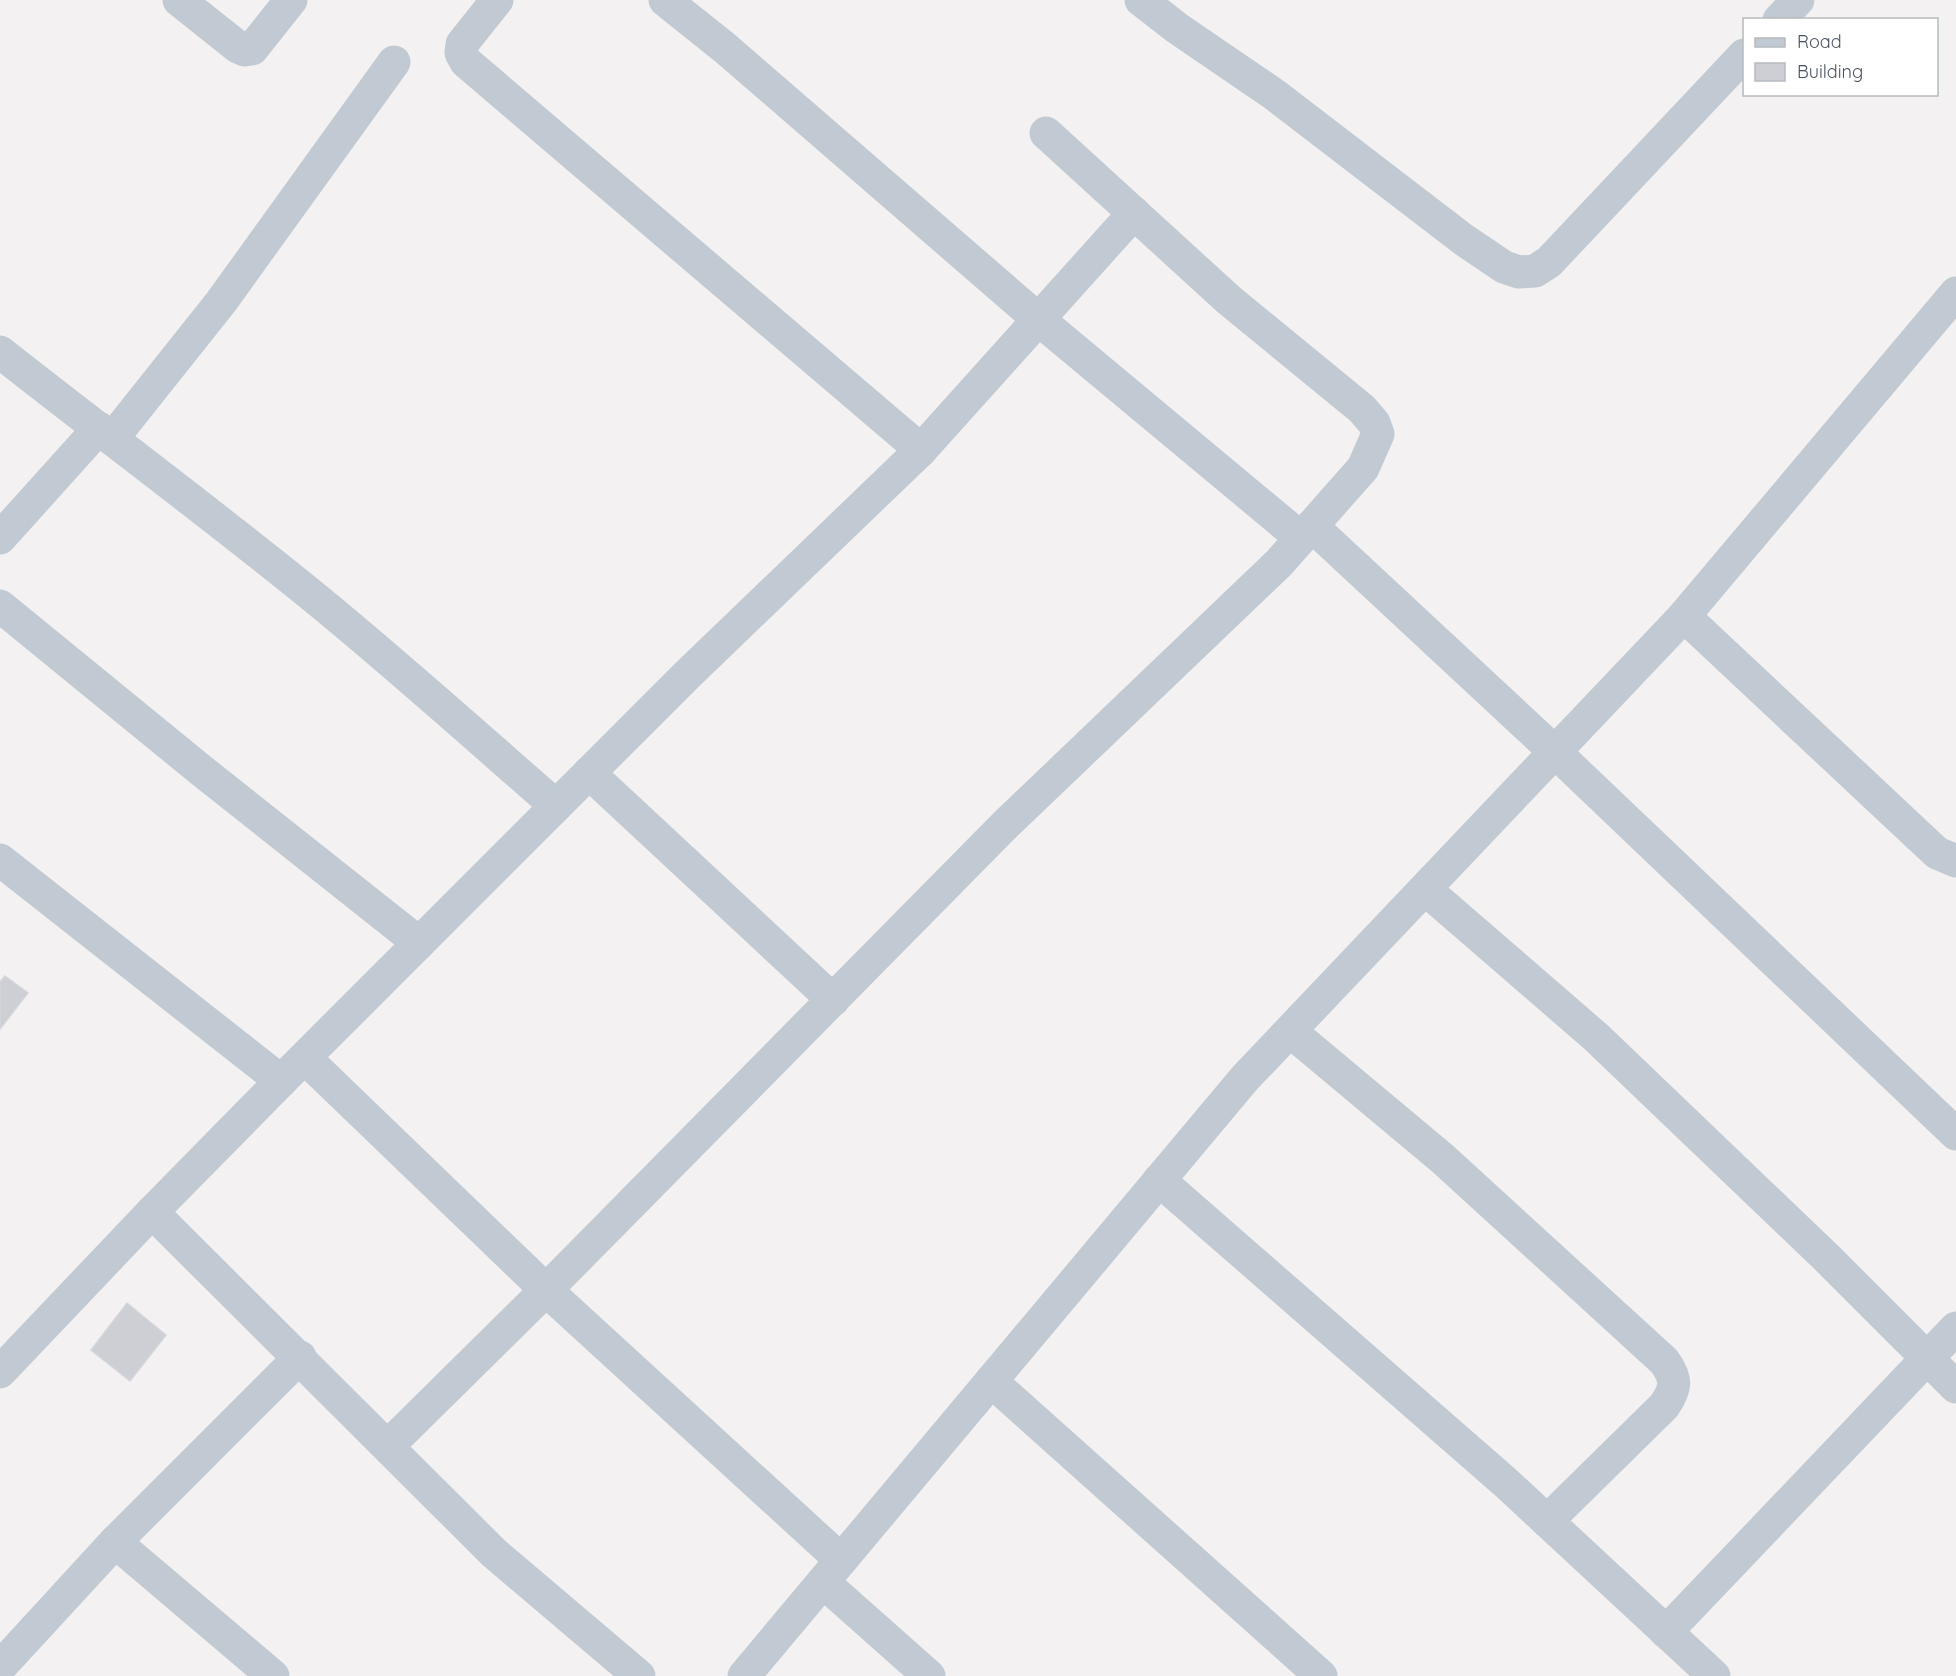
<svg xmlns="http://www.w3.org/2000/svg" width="1956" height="1676" font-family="Quicksand,sans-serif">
<rect width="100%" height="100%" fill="#f3f1f1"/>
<g fill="#cdcfd5" stroke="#d5d6dc" stroke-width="1.5">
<path d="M 5,976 L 28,993 L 0,1029 L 0,982 Z"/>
<path d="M 127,1303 L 166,1335 L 130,1381 L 91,1350 Z"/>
</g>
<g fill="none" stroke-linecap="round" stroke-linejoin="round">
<g stroke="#c1cad2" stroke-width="33">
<path d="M 179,0 L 238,47 L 245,50 L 252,49 L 291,0"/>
<path d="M 497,0 L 462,44 L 461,53 L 466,62 L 921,450"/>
<path d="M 665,0 L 725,48 L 1038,319 L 1301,538"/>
<path d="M 1141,0 L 1177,28 L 1275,95 L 1464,240 L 1504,267 L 1519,272 L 1535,271 L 1549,262 L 1744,55"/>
<path d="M 1779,20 L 1798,0"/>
<path d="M 0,352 C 105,435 212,514 315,598 C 397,665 476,736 556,806"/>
<path d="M 112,439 L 221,302 L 394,62"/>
<path d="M 1312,526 L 1555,752 L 1956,1134"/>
<path d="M 0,538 L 99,428"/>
<path d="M 0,606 L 202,771 L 419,943"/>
<path d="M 1684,616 L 1937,853 L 1956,861"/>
<path d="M 589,773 L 833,1000"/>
<path d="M 0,860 L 281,1081"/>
<path d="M 1425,889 L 1596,1037 L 1828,1259 L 1956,1387"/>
<path d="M 1290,1031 L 1443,1159 L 1664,1361 C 1677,1379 1677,1387 1664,1406 L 1547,1521"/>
<path d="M 305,1058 L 546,1290 L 841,1560"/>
<path d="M 1159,1180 L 1505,1482 L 1714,1676"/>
<path d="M 152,1212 L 494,1553 L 639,1676"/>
<path d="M 0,1372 L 152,1212 L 281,1081 L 687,675 L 921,450 L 1134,213"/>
<path d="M 991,1381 L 1321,1676"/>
<path d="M 388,1446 L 546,1290 L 1004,826 L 1279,563 L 1363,468 L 1378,434 L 1374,423 L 1362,409 L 1229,300 L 1046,133"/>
<path d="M 115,1542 L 273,1676"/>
<path d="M 823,1582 L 929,1676"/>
<path d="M 1666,1632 L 1956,1328"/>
<path d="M 0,1667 L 115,1542 L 300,1357"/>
<path d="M 744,1676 L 1245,1078 L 1684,616 L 1956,293"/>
</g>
</g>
<rect x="1743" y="18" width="195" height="78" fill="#ffffff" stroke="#b6babf" stroke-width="1.5"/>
<rect x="1755" y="38" width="30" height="9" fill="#c1cad2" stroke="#b6babf" stroke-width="1.5"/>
<text x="1797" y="48" font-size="18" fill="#48525e">Road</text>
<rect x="1755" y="63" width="30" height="18" fill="#cdcfd5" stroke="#b6babf" stroke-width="1.5"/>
<text x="1797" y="78" font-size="18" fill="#48525e">Building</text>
</svg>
